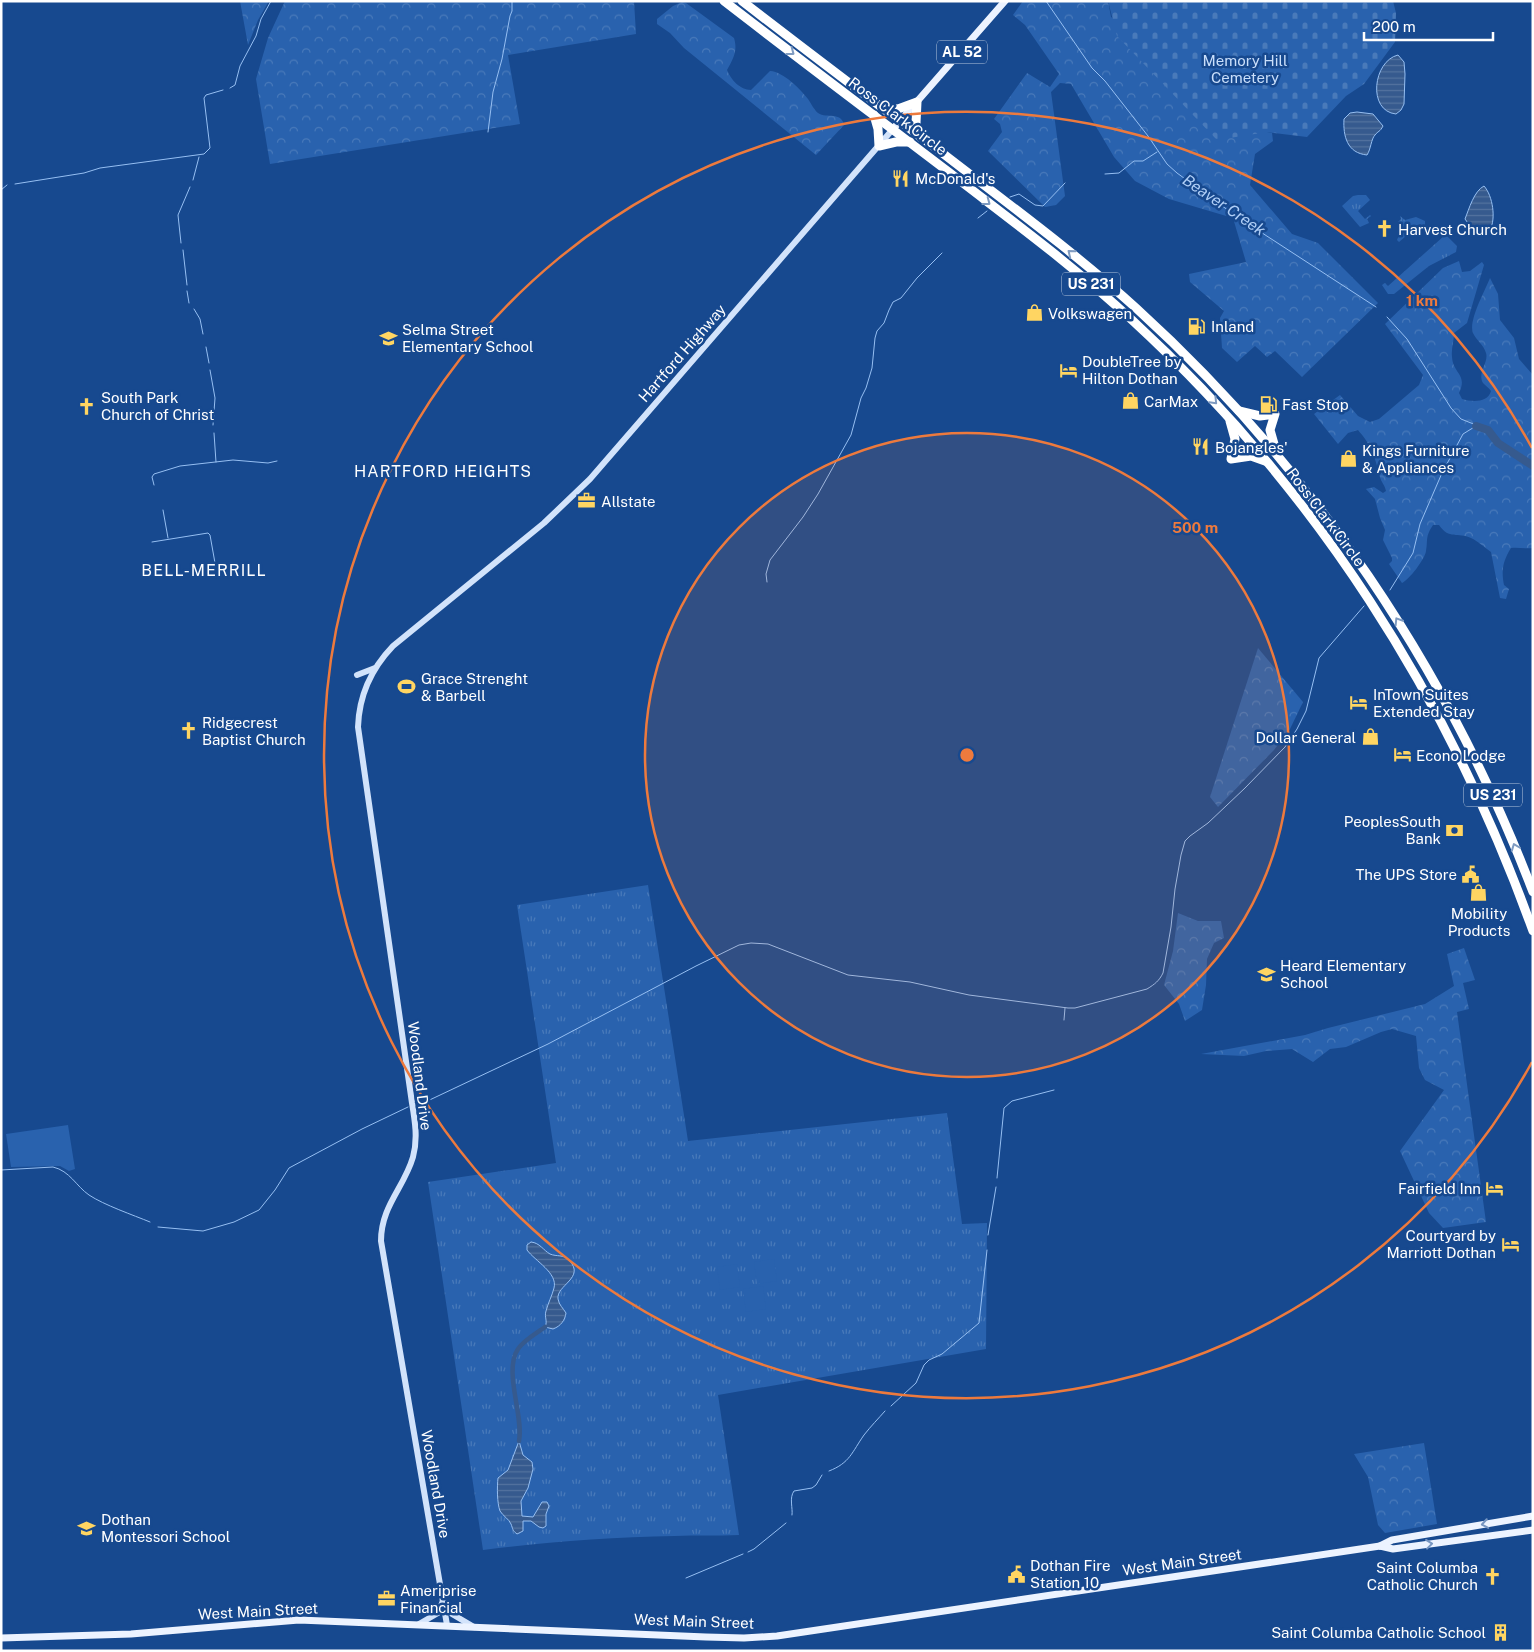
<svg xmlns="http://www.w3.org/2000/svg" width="1534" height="1652" font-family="'Public Sans',sans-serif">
<defs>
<pattern id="grass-tufts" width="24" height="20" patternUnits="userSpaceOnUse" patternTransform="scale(1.25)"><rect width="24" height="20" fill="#2962ae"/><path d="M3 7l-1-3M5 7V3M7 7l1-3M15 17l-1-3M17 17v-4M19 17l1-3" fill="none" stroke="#497aba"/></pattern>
<pattern id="forest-crowns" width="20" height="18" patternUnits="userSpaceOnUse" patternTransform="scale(1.25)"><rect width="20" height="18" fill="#2962ae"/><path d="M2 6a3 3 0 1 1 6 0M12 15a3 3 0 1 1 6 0" fill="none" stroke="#497aba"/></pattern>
<pattern id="cemetery-stones" width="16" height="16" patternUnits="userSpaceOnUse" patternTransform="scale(1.25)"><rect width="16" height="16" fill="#2962ae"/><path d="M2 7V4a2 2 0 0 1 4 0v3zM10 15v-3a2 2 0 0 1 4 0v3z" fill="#497aba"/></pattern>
<pattern id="water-rules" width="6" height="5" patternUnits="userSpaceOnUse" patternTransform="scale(1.25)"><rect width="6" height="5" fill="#365a8e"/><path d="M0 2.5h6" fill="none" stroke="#54739f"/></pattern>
</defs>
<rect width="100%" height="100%" fill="#17498f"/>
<g fill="url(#grass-tufts)">
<path d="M 1358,195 L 1366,195 L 1370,200 L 1358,211 L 1365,219 L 1370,215 L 1371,216 L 1367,219 L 1369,223 L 1360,227 L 1342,206 L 1353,196 Z"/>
<path d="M 1400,216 L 1405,220 L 1416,217 L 1425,221 L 1425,225 L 1423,226 L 1420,224 L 1399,242 L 1397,240 L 1399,235 L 1397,233 L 1398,222 L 1401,219 Z"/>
<path d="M 1443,232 L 1457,246 L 1456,252 L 1429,266 L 1394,294 L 1388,294 L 1382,285 L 1385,283 L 1388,286 L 1444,236 Z"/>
<path d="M 648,885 L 688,1141 L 947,1113 L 962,1224 L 987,1223 L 986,1349 L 718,1395 L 739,1535 C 717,1536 696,1535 674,1536 C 610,1537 547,1542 483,1550 L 428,1182 L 556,1163 L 517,905 Z"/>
</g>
<g fill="url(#forest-crowns)">
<path d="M 240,1 L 269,1 L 258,20 L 248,45 Z"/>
<path d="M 285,1 L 634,1 L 636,34 L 508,55 L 520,124 L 270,164 L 256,79 L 268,38 Z"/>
<path d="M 1023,1 L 1108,1 L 1111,17 L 1267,132 L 1272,133 L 1273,141 L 1255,154 L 1250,185 L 1292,234 L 1318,243 L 1378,303 L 1302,377 L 1275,351 L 1267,357 L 1255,346 L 1237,362 L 1222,348 L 1220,318 L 1224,311 L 1190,282 L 1189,274 L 1246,262 L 1233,218 L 1169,199 L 1135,181 L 1114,157 L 1071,84 L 1060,83 L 1051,92 L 1065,196 L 1056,205 L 1045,207 L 988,151 L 1002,132 L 1000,124 L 994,119 L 1027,73 L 1050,87 L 1059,74 L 1025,25 L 1013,15 Z"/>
<path d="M 682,2 L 686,3 L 734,38 C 738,51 733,59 727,70 C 731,80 740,90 751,90 L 770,71 C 784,72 800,89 808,99 C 811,103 814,110 818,113 C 827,119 841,111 844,125 L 816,155 L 684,48 L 670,33 L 657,24 L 657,19 L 673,6 Z"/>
<path d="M 1459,261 L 1462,272 L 1470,271 L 1482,262 L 1484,265 L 1467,323 L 1454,333 C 1454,341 1451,349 1452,357 C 1453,374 1468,374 1459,393 L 1462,399 C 1472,402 1488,403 1491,391 C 1489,388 1485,385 1483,383 C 1477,373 1489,362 1486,353 C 1484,345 1476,340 1473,333 C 1468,321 1485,291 1490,278 L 1498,294 L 1500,320 L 1514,338 L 1519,359 L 1533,375 L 1533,548 C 1525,549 1518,547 1511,548 C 1503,561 1501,570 1504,585 L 1509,589 L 1506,599 L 1500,598 L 1491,552 C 1485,548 1478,541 1471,538 C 1458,532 1449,540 1439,525 L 1433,525 C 1425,537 1428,539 1426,551 C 1425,559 1409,580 1402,583 L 1389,564 L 1392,561 L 1392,558 L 1383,540 L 1385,530 L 1380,518 L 1375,499 L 1366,489 L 1374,487 L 1383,493 L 1386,491 C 1385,485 1381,482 1380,477 C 1375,457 1372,446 1358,430 L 1348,433 L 1338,444 L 1314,414 L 1340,395 L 1358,416 L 1370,422 L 1379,419 L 1419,385 L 1423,375 L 1385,324 L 1443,268 Z"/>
<path d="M 1258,648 L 1303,702 L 1290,729 L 1274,750 L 1218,807 L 1210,797 Z"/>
<path d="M 1178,913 L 1198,921 L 1221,921 L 1224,938 L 1214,943 L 1207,959 L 1206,985 L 1202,1010 L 1185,1021 L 1179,1004 L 1164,985 L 1173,951 Z"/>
<path d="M 1464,948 L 1475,980 L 1463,983 L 1469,1009 L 1457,1012 L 1486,1222 L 1443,1228 L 1429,1213 L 1400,1151 L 1444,1090 L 1425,1080 L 1419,1068 L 1416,1036 L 1392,1029 L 1381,1032 L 1346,1047 L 1330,1049 L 1313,1062 L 1292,1049 L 1266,1051 L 1244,1056 L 1201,1054 L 1305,1035 L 1328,1028 L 1425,1004 L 1454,986 L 1447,954 Z"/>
<path d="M 1424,1443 L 1437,1524 L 1385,1533 L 1378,1525 L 1368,1477 L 1354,1454 Z"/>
</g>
<path fill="url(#cemetery-stones)" d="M 1108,1 L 1393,1 L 1396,13 L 1395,42 L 1364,84 L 1346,96 L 1307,137 L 1267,132 L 1217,140 L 1117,36 Z"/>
<g fill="#2962ae">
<path d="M 68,1125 L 75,1169 L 69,1171 L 60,1166 L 11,1167 L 6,1134 Z"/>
<path d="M 774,1259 L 777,1281 L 757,1284 L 754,1262 Z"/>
<path d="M 737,1264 L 740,1287 L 720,1290 L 717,1267 Z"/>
<path d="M 763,1286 L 766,1309 L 746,1312 L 743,1289 Z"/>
</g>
<g fill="url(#water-rules)" stroke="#96bff2">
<path d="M 1398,55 L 1404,62 L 1405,74 L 1404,104 L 1401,110 L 1396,114 C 1367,111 1373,61 1398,55 Z"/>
<path d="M 1357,112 L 1373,114 L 1383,126 C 1380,132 1378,131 1375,135 C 1371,139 1371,149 1367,155 C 1347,153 1343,136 1344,119 L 1350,113 Z"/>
<path d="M 1484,186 C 1493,196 1496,219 1490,230 C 1479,233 1471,228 1465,219 C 1469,209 1474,191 1484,186 Z"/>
<path d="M 531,1242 C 540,1243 543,1250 550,1254 C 557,1257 563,1254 569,1260 C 586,1278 556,1285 558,1299 C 559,1305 563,1308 566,1313 C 565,1320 561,1326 553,1329 L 545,1327 C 548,1321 544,1317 546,1311 C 548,1303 552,1296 554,1288 C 558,1273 535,1261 527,1250 L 527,1245 Z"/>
<path d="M 519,1441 L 523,1455 L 532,1462 L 533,1469 L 528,1488 L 521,1501 L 522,1516 L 533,1517 L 542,1502 L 547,1502 L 549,1506 L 546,1514 L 546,1526 L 543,1528 L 539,1527 L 531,1521 L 523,1521 L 523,1531 L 517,1534 C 512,1530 513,1529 511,1524 C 509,1519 503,1516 500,1511 C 497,1503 497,1487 498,1478 L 508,1470 Z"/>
</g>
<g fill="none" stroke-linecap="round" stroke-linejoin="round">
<g stroke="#96bff2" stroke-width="1">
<path d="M 1046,1 L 1092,68 L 1105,81 L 1148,136 L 1167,164 L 1177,173 L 1236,216 L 1376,307"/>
<path d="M 230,88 L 235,85 L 240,66 L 256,36 L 261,19 L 271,1"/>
<path d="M 488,132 L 493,92 L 502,59 L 510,16 L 512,11 L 512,1"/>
<path d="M 1105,174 L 1119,173 L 1134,161 L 1143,161 L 1157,152"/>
<path d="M 193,180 L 199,157"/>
<path d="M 15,184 L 84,173 L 100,168 L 204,154 L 210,148 L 204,98 L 206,95 L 223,90"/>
<path d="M 1,190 L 7,185"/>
<path d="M 1010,197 L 1019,194 L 1035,205 L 1043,206 L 1065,183"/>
<path d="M 978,218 L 987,211"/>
<path d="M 181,243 L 178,215 L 190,187"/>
<path d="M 183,250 L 187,285"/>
<path d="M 187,291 L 189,303"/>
<path d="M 194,309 L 200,319 L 203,334"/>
<path d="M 1387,317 L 1407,339 L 1451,408 L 1461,419 L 1476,425"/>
<path d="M 206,347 L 209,363"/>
<path d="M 210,370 L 215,398 L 213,425"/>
<path d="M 214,433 L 216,462"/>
<path d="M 154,485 L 152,477 L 154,474 L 180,466 L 233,460 L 268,463 L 277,461"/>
<path d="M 163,510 L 168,538"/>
<path d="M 152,542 L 208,533 L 210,535 L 215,563"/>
<path d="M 767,582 L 766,574 L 770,560 L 803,517 L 818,494 L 851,435 L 861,398 L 866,388 L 872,368 L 875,338 L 877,331 L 884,323 L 889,310 L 893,302 L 901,298 L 917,278 L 942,253"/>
<path d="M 1390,590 L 1413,553 L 1420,524 L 1442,473 L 1463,434 L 1476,426"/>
<path d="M 1064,1020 L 1065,1008"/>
<path d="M 419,1105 L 548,1044 L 696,966 L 739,945 L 751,943 L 768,944 L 848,975 L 910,982 L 969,995 L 1068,1008 L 1075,1008 L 1147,989 C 1155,984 1159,981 1163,973 L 1171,927 L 1175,889 L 1181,855 L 1185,841 L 1190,836 L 1208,823 L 1245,788 L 1285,747 L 1297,729 L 1306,711 L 1319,658 L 1364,606"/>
<path d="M 1,1170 L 53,1167 C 70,1171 76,1186 89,1195 C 104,1205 133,1215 150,1222"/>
<path d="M 997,1178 L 1004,1108 L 1012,1101 L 1054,1090"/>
<path d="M 158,1227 L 203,1231 L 234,1222 L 259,1210 L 275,1190 L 289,1168 L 362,1129 L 408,1107"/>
<path d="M 988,1235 L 996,1187"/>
<path d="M 891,1406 L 916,1383 L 924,1365 L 929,1360 L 942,1354 L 979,1323 L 987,1250"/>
<path d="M 829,1471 C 850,1463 852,1452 864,1435 C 871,1426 878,1419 885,1411"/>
<path d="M 792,1515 C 793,1508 789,1498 794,1491 L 812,1488 L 816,1485 L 822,1475"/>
<path d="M 748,1552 L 754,1549 L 786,1523"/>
<path d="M 686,1578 L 743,1554"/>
</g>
<path stroke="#365a8e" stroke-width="4.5" d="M 519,1441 C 524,1416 503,1371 518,1349 C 524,1340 537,1333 545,1327"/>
<path stroke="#365a8e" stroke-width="8" d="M 1476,426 L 1488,430 L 1498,443 L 1533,466"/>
<g stroke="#d2e3fb" stroke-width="6">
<path d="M 357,675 L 375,668"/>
<path d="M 445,1603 L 452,1614 L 474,1627"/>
<path d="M 419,1624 L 438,1613 L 443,1601"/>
<path d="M 447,1625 L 381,1241 C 381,1206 404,1188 413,1157 C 418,1139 415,1121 412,1103 L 358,727 C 359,696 371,669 393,646 L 544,523 L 590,479 L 893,129"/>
</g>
<g stroke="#ecf3ff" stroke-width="7">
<path d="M 893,129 L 1005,1"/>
<path d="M 1380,1546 L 1392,1540 L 1533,1516"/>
<path d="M 1,1638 L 131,1634 L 299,1620 L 706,1637 L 744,1638 L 777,1636 L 1380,1546 L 1393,1549 L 1533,1530"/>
</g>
<g stroke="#fff" stroke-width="9">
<path d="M 724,1 C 799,59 875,116 950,173 C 1012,221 1075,267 1132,320 C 1315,488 1449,697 1533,931"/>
<path d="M 742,1 C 808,52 874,102 941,152 C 1007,203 1074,252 1136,308 C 1312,468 1448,669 1533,892"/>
<path d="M 884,108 L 898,109 L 917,102 L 916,123 L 920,137"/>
<path d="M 874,115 L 878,129 L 879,146 L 896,142 L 910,142"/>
<path d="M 1239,411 L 1260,416 L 1275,414 L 1270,430 L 1276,451"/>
<path d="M 1230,421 L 1235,439 L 1231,459 L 1251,456 L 1265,461"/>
</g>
</g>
<defs><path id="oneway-chevron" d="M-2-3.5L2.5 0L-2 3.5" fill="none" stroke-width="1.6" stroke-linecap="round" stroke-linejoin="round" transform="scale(1.25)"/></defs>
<g stroke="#7f9bc1">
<use href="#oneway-chevron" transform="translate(791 52) rotate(37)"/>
<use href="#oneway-chevron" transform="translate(987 202) rotate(37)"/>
<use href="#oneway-chevron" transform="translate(1071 253) rotate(-141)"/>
<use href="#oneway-chevron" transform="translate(1214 401) rotate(46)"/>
<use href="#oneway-chevron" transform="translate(1398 621) rotate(-122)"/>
<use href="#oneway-chevron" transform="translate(1515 847) rotate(-111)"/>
</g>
<g stroke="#7796c1">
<use href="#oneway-chevron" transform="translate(1485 1524) rotate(170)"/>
<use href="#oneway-chevron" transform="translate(1429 1544) rotate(-7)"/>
</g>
<circle cx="967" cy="755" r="322" fill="#ed7a3d" fill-opacity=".12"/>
<g fill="none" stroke="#ed7a3d" stroke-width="2.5">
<circle cx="967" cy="755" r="322"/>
<path d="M1532 1062A643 643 0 1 1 1532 448"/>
</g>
<defs>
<symbol id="restaurant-bare" viewBox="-9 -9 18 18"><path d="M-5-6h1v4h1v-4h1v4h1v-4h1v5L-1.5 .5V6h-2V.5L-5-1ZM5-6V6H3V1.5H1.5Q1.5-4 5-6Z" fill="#ffd562" stroke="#17498f" stroke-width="2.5" paint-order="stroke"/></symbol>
<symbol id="church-bare" viewBox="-9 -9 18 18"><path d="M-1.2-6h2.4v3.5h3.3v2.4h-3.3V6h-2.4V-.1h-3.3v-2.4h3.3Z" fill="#ffd562" stroke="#17498f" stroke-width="2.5" paint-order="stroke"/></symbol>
<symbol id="shop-bare" viewBox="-9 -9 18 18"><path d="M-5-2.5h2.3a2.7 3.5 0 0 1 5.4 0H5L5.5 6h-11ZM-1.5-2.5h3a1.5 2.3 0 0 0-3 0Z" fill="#ffd562" stroke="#17498f" stroke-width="2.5" paint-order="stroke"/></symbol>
<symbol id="fuel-bare" viewBox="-9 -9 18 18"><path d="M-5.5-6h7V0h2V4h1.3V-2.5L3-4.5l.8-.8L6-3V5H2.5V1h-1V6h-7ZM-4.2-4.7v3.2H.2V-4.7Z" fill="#ffd562" stroke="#17498f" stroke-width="2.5" paint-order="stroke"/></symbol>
<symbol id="school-bare" viewBox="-9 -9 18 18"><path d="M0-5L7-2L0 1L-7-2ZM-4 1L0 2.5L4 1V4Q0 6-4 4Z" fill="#ffd562" stroke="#17498f" stroke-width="2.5" paint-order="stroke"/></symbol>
<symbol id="hotel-bare" viewBox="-9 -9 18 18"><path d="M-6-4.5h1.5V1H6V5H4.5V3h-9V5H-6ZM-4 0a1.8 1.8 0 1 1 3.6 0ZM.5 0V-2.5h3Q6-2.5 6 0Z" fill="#ffd562" stroke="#17498f" stroke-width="2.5" paint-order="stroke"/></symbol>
<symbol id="office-bare" viewBox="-9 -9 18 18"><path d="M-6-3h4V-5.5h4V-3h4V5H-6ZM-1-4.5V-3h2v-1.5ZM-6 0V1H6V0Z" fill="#ffd562" stroke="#17498f" stroke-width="2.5" paint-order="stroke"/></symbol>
<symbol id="stadium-bare" viewBox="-9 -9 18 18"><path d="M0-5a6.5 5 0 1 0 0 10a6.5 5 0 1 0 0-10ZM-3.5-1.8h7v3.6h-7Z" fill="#ffd562" stroke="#17498f" stroke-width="2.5" paint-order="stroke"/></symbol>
<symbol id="bank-bare" viewBox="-9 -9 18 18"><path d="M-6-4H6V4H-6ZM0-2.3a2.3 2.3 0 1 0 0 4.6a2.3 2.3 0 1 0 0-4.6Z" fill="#ffd562" stroke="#17498f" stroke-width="2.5" paint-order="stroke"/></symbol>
<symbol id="civic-bare" viewBox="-9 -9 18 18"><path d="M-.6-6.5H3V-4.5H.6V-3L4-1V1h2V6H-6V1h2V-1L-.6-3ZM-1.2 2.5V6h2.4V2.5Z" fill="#ffd562" stroke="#17498f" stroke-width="2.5" paint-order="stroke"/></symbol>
<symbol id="building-bare" viewBox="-9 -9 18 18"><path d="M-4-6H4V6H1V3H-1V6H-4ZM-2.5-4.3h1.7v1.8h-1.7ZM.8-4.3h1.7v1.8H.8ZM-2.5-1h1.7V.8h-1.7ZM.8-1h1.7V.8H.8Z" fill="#ffd562" stroke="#17498f" stroke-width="2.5" paint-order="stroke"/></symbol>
</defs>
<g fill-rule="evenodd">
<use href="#restaurant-bare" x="888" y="166" width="25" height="25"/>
<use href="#church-bare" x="1372" y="216" width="25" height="25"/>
<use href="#shop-bare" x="1022" y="300" width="25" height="25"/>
<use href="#fuel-bare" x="1184" y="314" width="25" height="25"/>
<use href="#school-bare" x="376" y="326" width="25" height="25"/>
<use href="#hotel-bare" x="1056" y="358" width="25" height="25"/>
<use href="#shop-bare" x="1118" y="388" width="25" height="25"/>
<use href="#fuel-bare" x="1256" y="392" width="25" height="25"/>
<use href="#church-bare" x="74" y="394" width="25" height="25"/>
<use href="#restaurant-bare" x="1188" y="434" width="25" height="25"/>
<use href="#shop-bare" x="1336" y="446" width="25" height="25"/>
<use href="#office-bare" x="574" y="488" width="25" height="25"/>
<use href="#stadium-bare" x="394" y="674" width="25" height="25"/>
<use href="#hotel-bare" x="1346" y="690" width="25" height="25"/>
<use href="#church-bare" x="176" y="718" width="25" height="25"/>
<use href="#shop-bare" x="1358" y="724" width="25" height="25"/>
<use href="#hotel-bare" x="1390" y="742" width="25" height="25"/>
<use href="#bank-bare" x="1442" y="818" width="25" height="25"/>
<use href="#civic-bare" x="1458" y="862" width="25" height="25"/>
<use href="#shop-bare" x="1466" y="880" width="25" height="25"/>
<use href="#school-bare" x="1254" y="962" width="25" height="25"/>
<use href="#hotel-bare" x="1482" y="1176" width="25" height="25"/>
<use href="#hotel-bare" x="1498" y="1232" width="25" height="25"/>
<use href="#school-bare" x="74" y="1516" width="25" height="25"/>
<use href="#civic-bare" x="1004" y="1562" width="25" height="25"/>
<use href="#church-bare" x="1480" y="1564" width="25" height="25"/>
<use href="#office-bare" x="374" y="1586" width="25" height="25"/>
<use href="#building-bare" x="1488" y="1620" width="25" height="25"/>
</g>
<g text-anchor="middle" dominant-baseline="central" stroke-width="5" stroke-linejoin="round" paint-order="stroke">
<g fill="#17498f" stroke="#b9c8dd" stroke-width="1">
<rect x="937" y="40.5" width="50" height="23" rx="4"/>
<rect x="1062" y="272.5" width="58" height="23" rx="4"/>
<rect x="1464" y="783.5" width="58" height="23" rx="4"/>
</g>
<g font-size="14" font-weight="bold" fill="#fff">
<text x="962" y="52">AL 52</text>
<text x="1091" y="284">US 231</text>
<text x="1493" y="795">US 231</text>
</g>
<g font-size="15" fill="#cadffb" stroke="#17498f">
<text x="1245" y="60">Memory Hill<tspan x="1245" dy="17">Cemetery</tspan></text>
</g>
<g font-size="15" fill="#fff" stroke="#17498f">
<text transform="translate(898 116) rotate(37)">Ross Clark Circle</text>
<text transform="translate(682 353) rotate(-49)">Hartford Highway</text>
<text transform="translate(1326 517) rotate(53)">Ross Clark Circle</text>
<text transform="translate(420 1076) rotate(83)">Woodland Drive</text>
<text transform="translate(436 1484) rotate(80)">Woodland Drive</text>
<text transform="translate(1182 1562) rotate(-8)">West Main Street</text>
<text transform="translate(258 1611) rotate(-3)">West Main Street</text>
<text transform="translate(694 1621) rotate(2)">West Main Street</text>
</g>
<g font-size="15" fill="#fff" stroke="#17498f" text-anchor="start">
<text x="915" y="178">McDonald's</text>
<text x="1398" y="229">Harvest Church</text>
<text x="1048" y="313">Volkswagen</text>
<text x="1211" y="326">Inland</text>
<text x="402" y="329">Selma Street<tspan x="402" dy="17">Elementary School</tspan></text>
<text x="1082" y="361">DoubleTree by<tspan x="1082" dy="17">Hilton Dothan</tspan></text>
<text x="101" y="397">South Park<tspan x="101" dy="17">Church of Christ</tspan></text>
<text x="1144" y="401">CarMax</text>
<text x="1282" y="404">Fast Stop</text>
<text x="1215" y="447">Bojangles'</text>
<text x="1362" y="450">Kings Furniture<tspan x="1362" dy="17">&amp; Appliances</tspan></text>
<text x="601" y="501">Allstate</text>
<text x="421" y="678">Grace Strenght<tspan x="421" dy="17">&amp; Barbell</tspan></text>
<text x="1373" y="694">InTown Suites<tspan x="1373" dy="17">Extended Stay</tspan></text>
<text x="202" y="722">Ridgecrest<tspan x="202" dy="17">Baptist Church</tspan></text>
<text x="1356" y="737" text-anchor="end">Dollar General</text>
<text x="1416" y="755">Econo Lodge</text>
<text x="1441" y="821" text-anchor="end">PeoplesSouth<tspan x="1441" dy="17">Bank</tspan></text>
<text x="1457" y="874" text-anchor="end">The UPS Store</text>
<text x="1479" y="913" text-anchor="middle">Mobility<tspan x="1479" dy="17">Products</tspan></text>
<text x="1280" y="965">Heard Elementary<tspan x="1280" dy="17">School</tspan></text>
<text x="1481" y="1188" text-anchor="end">Fairfield Inn</text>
<text x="1496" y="1235" text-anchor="end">Courtyard by<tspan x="1496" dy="17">Marriott Dothan</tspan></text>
<text x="101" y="1519">Dothan<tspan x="101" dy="17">Montessori School</tspan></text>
<text x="1030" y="1565">Dothan Fire<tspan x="1030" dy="17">Station 10</tspan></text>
<text x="1478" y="1567" text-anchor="end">Saint Columba<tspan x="1478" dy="17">Catholic Church</tspan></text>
<text x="400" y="1590">Ameriprise<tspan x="400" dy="17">Financial</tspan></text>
<text x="1486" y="1632" text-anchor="end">Saint Columba Catholic School</text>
</g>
<g font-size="16" font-style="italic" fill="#b0cff7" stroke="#17498f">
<text transform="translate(1224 205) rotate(34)">Beaver Creek</text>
</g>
<g font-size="16" letter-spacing="1" fill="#fff" stroke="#17498f">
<text x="443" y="471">HARTFORD HEIGHTS</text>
<text x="204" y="570">BELL-MERRILL</text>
</g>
</g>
<circle cx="967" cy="755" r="8" fill="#ed7a3d" stroke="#17498f" stroke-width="2.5"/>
<g font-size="15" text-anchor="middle" font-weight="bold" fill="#ed7a3d" stroke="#17498f" stroke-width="5" stroke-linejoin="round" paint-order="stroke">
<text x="1422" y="306">1 km</text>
<text x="1195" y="533">500 m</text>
</g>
<rect width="1534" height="1652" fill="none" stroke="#ffffff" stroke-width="5"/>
<path d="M1364 32v8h129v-8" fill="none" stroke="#ffffff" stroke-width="2.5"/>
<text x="1372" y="32" font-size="15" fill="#ffffff" stroke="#17498f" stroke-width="4" paint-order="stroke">200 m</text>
</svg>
